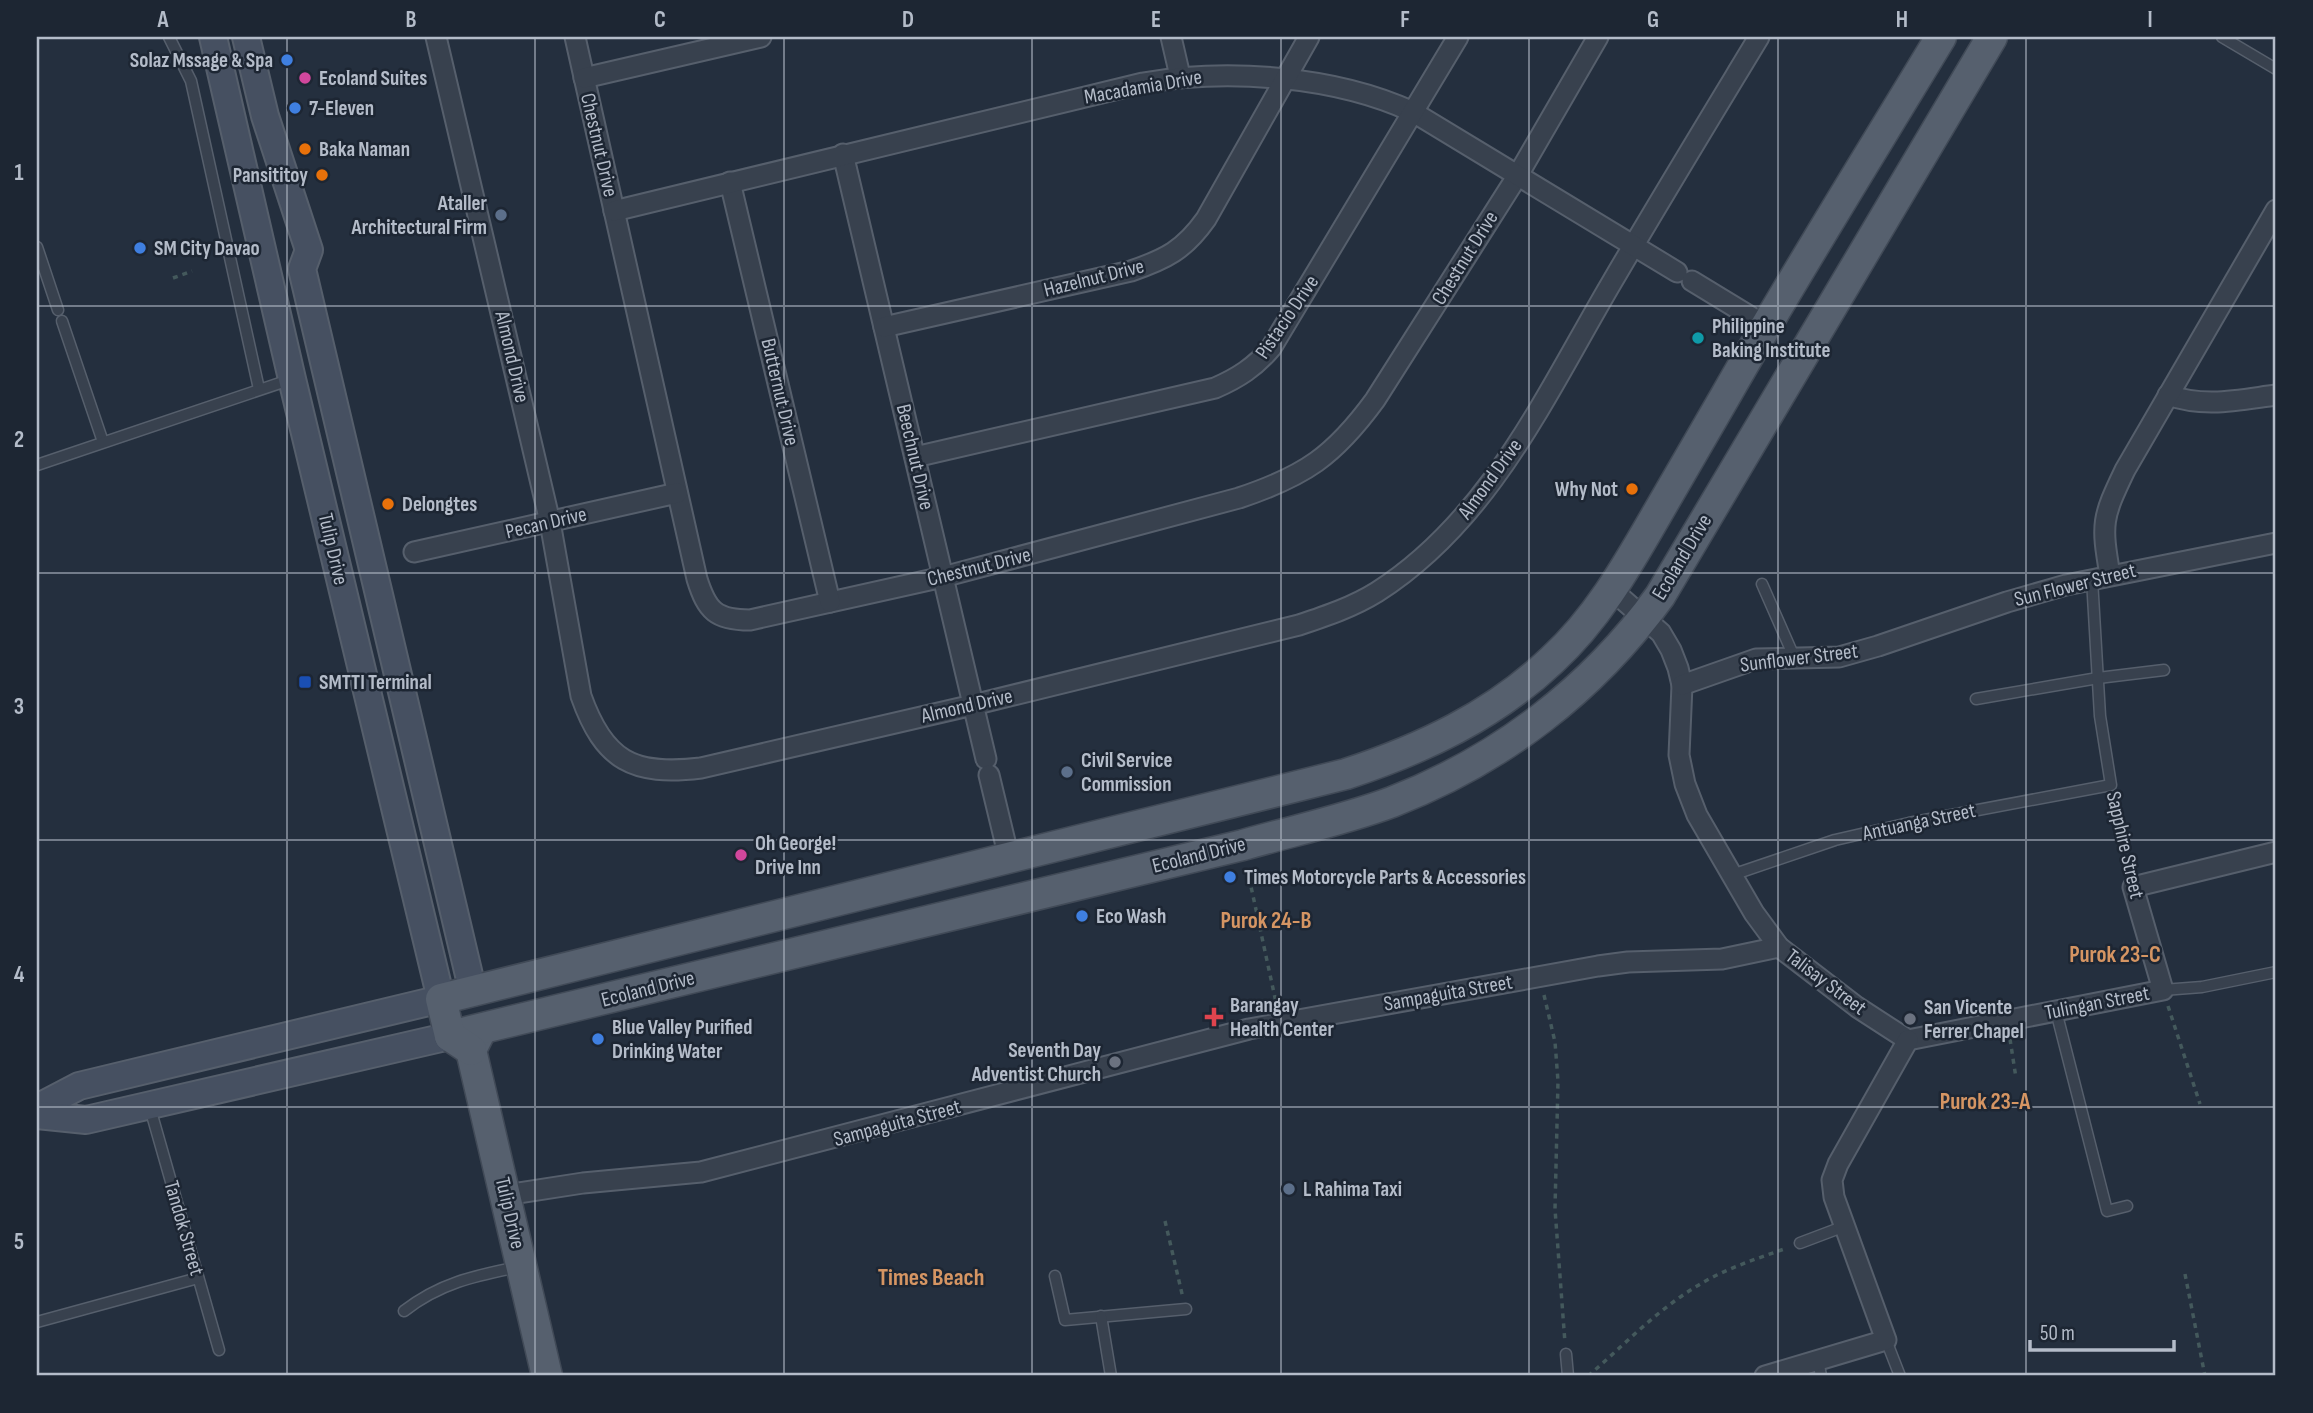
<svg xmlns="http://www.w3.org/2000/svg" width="2313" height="1413" font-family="'Sofia Sans Condensed',sans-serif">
<rect width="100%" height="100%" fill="#242f3e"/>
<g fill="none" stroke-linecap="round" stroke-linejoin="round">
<defs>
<g id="lane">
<path d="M 169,37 L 191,81 L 259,389"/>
<path d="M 2222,37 L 2276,69"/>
<path d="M 37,247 L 58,310"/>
<path d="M 62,321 L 103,442"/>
<path d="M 37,465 L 292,379"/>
<path d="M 1762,584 L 1795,659"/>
<path d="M 1976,699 L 2098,678 L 2164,670"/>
<path d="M 1732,875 L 1835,840 L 1909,823 L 2111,785 L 2100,716 L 2092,579"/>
<path d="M 2163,990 L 2202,987 L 2276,972"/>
<path d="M 2056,1011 L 2107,1211 L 2127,1206"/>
<path d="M 150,1108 L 219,1350"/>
<path d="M 1800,1243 L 1845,1226"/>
<path d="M 1055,1276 L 1065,1320 L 1186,1309"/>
<path d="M 404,1311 C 440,1283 474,1276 518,1267"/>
<path d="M 1101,1316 L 1111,1376"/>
<path d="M 37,1322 L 198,1278"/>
<path d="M 1886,1340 L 1900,1376"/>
<path d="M 1566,1354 L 1568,1376"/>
<path d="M 1818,1360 L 1821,1376"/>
</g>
<g id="street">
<path d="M 436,37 L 550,522 L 581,696 C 604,761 633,776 701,768 L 973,705 L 1299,625 C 1326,616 1353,607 1377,592 C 1490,520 1546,394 1612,282 C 1660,200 1710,118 1759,37"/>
<path d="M 575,37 L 697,579 C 707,611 716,620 750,620 L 943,577 L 1239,498 C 1305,476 1334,456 1375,400 L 1518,175 L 1598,37"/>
<path d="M 1171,37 L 1180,76"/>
<path d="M 584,78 L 761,37"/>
<path d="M 843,154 L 986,759"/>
<path d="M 730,182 L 830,602"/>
<path d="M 614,211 L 1143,83 C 1228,68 1335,76 1413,112 L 1677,272"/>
<path d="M 1692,281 L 1766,326"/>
<path d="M 884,327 L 1131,271 C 1166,259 1184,250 1206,219 L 1309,37"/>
<path d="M 2168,395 C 2205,408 2238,400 2276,395"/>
<path d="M 915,457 L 1215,388 C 1238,378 1255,367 1271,348 L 1458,37"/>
<path d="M 414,552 L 677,493"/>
<path d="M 2110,575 C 2101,523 2102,518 2125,470 L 2276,210"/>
<path d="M 1612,590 L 1661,633 L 1671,650 L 1678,668 L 1682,685 L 1679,755 L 1685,784 L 1697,815 L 1754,913 L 1779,947 L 1857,1007 L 1908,1040"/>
<path d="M 1682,685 L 1756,659 L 1839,657 L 1878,646 L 2007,602 L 2066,585 L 2276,543"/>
<path d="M 989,775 L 1009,858"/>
<path d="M 1908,1040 L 2163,990 L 2133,887 L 2276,852"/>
<path d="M 506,1195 L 583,1183 L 701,1172 L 1249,1029 L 1598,966 L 1628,962 L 1722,959 L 1779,947"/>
<path d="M 1765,1376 L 1886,1340 L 1834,1197 L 1832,1180 L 1838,1164 L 1908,1040"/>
</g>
<g id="secondary">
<path d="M 246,37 L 265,116 L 309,250 L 302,269 L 473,992"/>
<path d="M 37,1108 L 79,1086 L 441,999 L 292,379 L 213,37"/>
<path d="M 37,1115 L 86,1120 L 450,1036"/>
</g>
<g id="primary">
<path d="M 479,1034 L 471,1050 L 547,1376"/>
<path d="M 450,1036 L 1243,845 C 1292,831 1344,820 1392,802 C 1500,760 1592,690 1660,596 L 1992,37"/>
<path d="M 471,1050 L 450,1036 L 441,999 L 1346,774 C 1422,749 1493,716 1552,660 C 1597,619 1627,566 1657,514 C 1680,475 1703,435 1726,395 C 1795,274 1869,156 1941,37"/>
</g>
</defs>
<use href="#lane" stroke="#565f6c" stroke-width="13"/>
<use href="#street" stroke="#565f6c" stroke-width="23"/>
<use href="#secondary" stroke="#565f6c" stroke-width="30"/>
<use href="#primary" stroke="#414a57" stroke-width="33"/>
<g stroke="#44595c" stroke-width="3.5" stroke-dasharray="5 5" stroke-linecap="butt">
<path d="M 173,278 L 192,271"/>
<path d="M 2113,797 L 2129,868"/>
<path d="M 1247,868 L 1277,1007"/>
<path d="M 1544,995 L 1555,1042 L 1558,1081 L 1555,1209 L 1565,1343"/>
<path d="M 2168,1006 L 2200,1104"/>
<path d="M 2010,1039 L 2016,1078"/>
<path d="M 1165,1221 L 1183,1298"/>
<path d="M 2185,1274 L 2205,1376"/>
<path d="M 1588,1376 C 1623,1346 1657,1310 1697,1286 C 1724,1269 1756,1259 1787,1248"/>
</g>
<use href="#lane" stroke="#38414e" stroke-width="10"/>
<use href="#street" stroke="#38414e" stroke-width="19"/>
<use href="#secondary" stroke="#465061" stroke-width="26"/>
<use href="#primary" stroke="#56606e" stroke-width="30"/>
</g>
<path fill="none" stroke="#b4bcc9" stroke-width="2" stroke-opacity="0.55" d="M 287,37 L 287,1376M 535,37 L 535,1376M 784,37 L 784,1376M 1032,37 L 1032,1376M 1281,37 L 1281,1376M 1529,37 L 1529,1376M 1778,37 L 1778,1376M 2026,37 L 2026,1376M 37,306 L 2276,306M 37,573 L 2276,573M 37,840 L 2276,840M 37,1107 L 2276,1107"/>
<g fill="#3f7fe0" stroke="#1d2633" stroke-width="2.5">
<circle cx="287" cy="60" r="7"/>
<circle cx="295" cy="108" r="7"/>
<circle cx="140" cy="248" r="7"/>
<circle cx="1230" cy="877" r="7"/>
<circle cx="1082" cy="916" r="7"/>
<circle cx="598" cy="1039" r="7"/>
</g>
<g fill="#d1479c" stroke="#1d2633" stroke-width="2.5">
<circle cx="305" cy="78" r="7"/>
<circle cx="741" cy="855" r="7"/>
</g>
<g fill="#e8710a" stroke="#1d2633" stroke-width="2.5">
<circle cx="305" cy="149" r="7"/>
<circle cx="322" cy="175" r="7"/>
<circle cx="1632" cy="489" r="7"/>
<circle cx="388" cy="504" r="7"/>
</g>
<g fill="#5c6f8a" stroke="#1d2633" stroke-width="2.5">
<circle cx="501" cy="215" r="7"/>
<circle cx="1067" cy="772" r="7"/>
<circle cx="1289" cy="1189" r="7"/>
</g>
<circle fill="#0f9aa8" stroke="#1d2633" stroke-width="2.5" cx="1698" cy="338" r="7"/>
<rect fill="#1a4fb4" stroke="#1d2633" stroke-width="2.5" x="298" y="675" width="14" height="14" rx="3.5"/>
<path fill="#e0444e" stroke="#1d2633" stroke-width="2.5" d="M1210.5 1006.5h7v7h7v7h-7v7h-7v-7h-7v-7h7z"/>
<g fill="#6b7280" stroke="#1d2633" stroke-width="2.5">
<circle cx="1910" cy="1019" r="7"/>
<circle cx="1115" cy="1062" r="7"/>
</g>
<g text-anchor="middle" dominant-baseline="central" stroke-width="5" stroke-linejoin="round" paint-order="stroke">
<g font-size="21" font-weight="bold" fill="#b4bcc9" stroke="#1d2633" text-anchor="start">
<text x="273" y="60" text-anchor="end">Solaz Mssage &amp; Spa</text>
<text x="319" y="78">Ecoland Suites</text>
<text x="309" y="108">7-Eleven</text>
<text x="319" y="149">Baka Naman</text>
<text x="308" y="175" text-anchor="end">Pansititoy</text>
<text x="487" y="203" text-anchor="end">Ataller<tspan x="487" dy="24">Architectural Firm</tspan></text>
<text x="154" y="248">SM City Davao</text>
<text x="1712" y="326">Philippine<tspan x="1712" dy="24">Baking Institute</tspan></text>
<text x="1618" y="489" text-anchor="end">Why Not</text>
<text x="402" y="504">Delongtes</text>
<text x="319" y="682">SMTTI Terminal</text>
<text x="1081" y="760">Civil Service<tspan x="1081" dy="24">Commission</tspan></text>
<text x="755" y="843">Oh George!<tspan x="755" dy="24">Drive Inn</tspan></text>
<text x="1244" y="877">Times Motorcycle Parts &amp; Accessories</text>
<text x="1096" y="916">Eco Wash</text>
<text x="1230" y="1005">Barangay<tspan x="1230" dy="24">Health Center</tspan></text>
<text x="1924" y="1007">San Vicente<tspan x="1924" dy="24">Ferrer Chapel</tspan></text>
<text x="612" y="1027">Blue Valley Purified<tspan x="612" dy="24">Drinking Water</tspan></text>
<text x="1101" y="1050" text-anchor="end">Seventh Day<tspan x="1101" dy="24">Adventist Church</tspan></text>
<text x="1303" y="1189">L Rahima Taxi</text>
</g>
<g font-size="21" fill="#b4bcc9" stroke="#1d2633">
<text transform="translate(1143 87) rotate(-10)">Macadamia Drive</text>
<text transform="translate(599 145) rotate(77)">Chestnut Drive</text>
<text transform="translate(1465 258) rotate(-58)">Chestnut Drive</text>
<text transform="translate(1094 278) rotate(-14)">Hazelnut Drive</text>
<text transform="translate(1287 317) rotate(-56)">Pistacio Drive</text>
<text transform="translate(512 357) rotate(77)">Almond Drive</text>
<text transform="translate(780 392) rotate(77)">Butternut Drive</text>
<text transform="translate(915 457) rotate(77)">Beechnut Drive</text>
<text transform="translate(1490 479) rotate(-54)">Almond Drive</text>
<text transform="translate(546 523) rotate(-13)">Pecan Drive</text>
<text transform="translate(333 549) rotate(77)">Tulip Drive</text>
<text transform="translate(1682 557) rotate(-59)">Ecoland Drive</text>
<text transform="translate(979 567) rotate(-14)">Chestnut Drive</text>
<text transform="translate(2075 585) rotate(-14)">Sun Flower Street</text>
<text transform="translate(1799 658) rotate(-7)">Sunflower Street</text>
<text transform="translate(967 706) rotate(-13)">Almond Drive</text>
<text transform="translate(1919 822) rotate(-12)">Antuanga Street</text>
<text transform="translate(2125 845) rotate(77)">Sapphire Street</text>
<text transform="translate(1199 855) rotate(-14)">Ecoland Drive</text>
<text transform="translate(1826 982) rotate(37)">Talisay Street</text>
<text transform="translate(648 989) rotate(-14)">Ecoland Drive</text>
<text transform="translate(1448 993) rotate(-10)">Sampaguita Street</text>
<text transform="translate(2097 1003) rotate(-11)">Tulingan Street</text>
<text transform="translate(897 1123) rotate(-15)">Sampaguita Street</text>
<text transform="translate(510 1213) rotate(77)">Tulip Drive</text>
<text transform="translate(184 1228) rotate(74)">Tandok Street</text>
</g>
<g font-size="23" font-weight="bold" fill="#d59563" stroke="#1d2633">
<text x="1266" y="921">Purok 24-B</text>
<text x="2115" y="955">Purok 23-C</text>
<text x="1985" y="1102">Purok 23-A</text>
</g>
<g font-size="24" font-weight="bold" fill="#d59563" stroke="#1d2633">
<text x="931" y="1277">Times Beach</text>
</g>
</g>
<rect width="2313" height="1413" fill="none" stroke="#1d2633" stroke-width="77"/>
<path d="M2030 1340v10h144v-10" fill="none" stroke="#b4bcc9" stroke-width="3.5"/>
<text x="2040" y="1340" font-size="21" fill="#b4bcc9" stroke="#1d2633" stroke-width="5" paint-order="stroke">50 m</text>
<rect x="38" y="38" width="2236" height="1336" fill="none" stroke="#b4bcc9" stroke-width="2.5"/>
<g font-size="23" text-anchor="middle" font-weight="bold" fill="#b4bcc9">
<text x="163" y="27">A</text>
<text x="411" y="27">B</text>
<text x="660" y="27">C</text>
<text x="908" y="27">D</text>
<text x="1156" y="27">E</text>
<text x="1405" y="27">F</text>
<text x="1653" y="27">G</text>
<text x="1902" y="27">H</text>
<text x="2150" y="27">I</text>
<text x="19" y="180">1</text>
<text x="19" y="447">2</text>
<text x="19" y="714">3</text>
<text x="19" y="982">4</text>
<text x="19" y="1249">5</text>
</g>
</svg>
